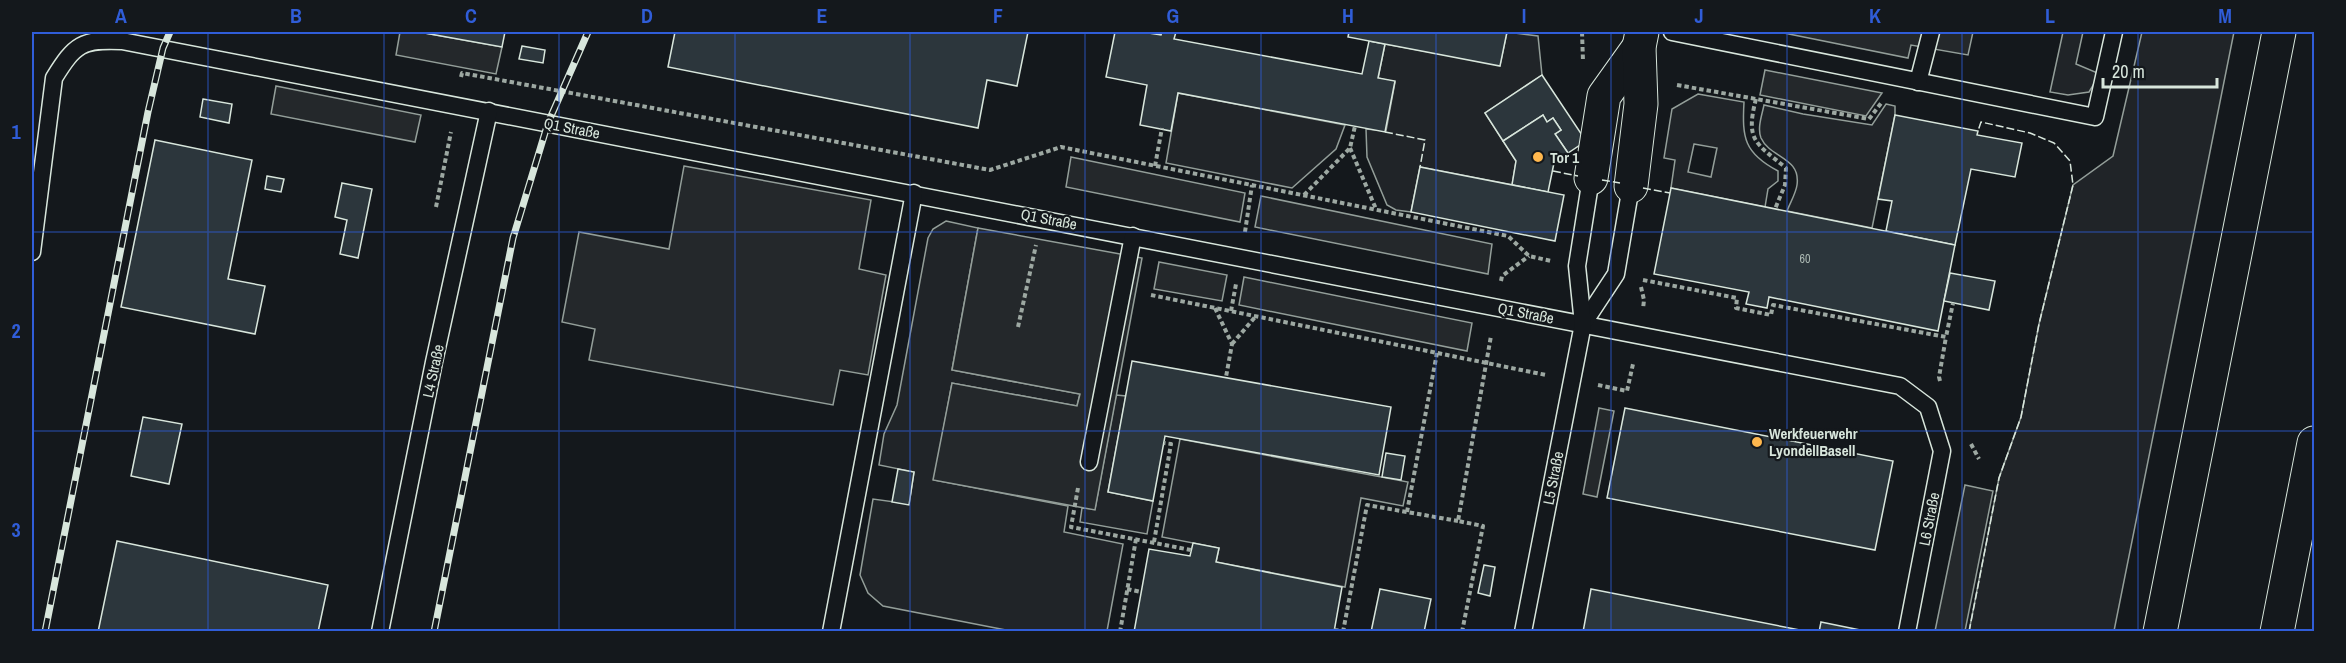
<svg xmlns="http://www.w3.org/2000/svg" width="2346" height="663" font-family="'Archivo Narrow',sans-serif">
<rect width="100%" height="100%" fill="#14181c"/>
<g fill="#202428" stroke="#939e99" stroke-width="1.5" fill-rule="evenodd">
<path d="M 1507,32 L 1538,36 L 1542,75 L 1485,113 L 1516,161 L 1512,185 L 1420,167 L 1411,212 L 1396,210 L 1387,205 L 1367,157 L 1366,129 L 1386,131 L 1395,82 L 1378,78 L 1385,44 L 1500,65 Z"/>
<path d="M 2063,32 L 2083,32 L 2076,64 L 2100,74 L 2089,92 L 2068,95 L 2050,92 Z"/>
<path d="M 2142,32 L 2234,32 L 2114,631 L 1969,631 L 1999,478 L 2021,417 L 2039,324 L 2073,185 L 2113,156 Z"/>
<path d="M 1178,93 L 1345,125 L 1336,149 L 1292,188 L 1166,163 Z"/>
<path d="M 1698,94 L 1744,102 C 1742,138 1744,153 1778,171 L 1778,181 L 1768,189 L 1765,207 L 1671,188 L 1675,160 L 1664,158 L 1672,109 ZM 1694,144 L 1717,148 L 1711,177 L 1688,172 Z"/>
<path d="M 1886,104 L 1895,106 L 1895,115 L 1872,228 L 1787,211 C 1790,203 1796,193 1797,185 C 1801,157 1770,158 1761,138 C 1757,128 1762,115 1764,105 L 1803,114 L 1872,125 Z"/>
<path d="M 946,221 L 978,228 L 952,370 L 1080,394 L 1077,406 L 952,383 L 934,480 L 1068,506 L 1064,532 L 1123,544 L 1107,631 L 1011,631 L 883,606 L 868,593 L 860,575 L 873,499 L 909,504 L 914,472 L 879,465 L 884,434 L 897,405 L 928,238 L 933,229 Z"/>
<path d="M 1116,395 L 1126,396 L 1108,492 L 1153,501 L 1147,534 L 1080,522 L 1082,508 L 1095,509 Z"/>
<path d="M 1180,439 L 1408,482 L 1403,506 L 1361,498 L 1345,587 L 1216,562 L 1219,548 L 1162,537 Z"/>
</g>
<g fill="#24282b" stroke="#939e99" stroke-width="1.5">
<path d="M 400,32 L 419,32 L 502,47 L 496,74 L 396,55 Z"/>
<path d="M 1779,32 L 1973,32 L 1968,55 L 1911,45 L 1908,58 Z"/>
<path d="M 1765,70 L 1882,93 L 1866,116 L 1760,95 Z"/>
<path d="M 276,86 L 421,115 L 415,142 L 271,114 Z"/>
<path d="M 1071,157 L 1245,193 L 1240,222 L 1066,187 Z"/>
<path d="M 684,166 L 871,200 L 859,269 L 886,275 L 868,375 L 840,370 L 833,405 L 589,360 L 595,329 L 562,322 L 579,232 L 669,249 Z"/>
<path d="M 1261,196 L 1492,244 L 1488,274 L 1255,227 Z"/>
<path d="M 978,228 L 1142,258 L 1095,510 L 933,480 L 952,383 L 1077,406 L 1080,394 L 952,370 Z"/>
<path d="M 1159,262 L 1227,275 L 1222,301 L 1154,289 Z"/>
<path d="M 1244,277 L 1472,323 L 1467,351 L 1239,305 Z"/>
<path d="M 1599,408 L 1614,411 L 1597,497 L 1583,494 Z"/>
<path d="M 1965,485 L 1993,491 L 1965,631 L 1935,631 Z"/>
</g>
<g fill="#2c363c" stroke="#d8e6dc" stroke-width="1.5">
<path d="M 419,32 L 505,32 L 502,47 Z"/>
<path d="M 675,32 L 1028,32 L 1017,86 L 987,80 L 978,128 L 668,67 Z"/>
<path d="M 1115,32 L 1142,32 L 1161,35 L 1162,32 L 1176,32 L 1174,39 L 1362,74 L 1369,41 L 1385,44 L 1378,78 L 1395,81 L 1385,132 L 1178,93 L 1171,131 L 1140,125 L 1147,85 L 1106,77 Z"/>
<path d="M 1349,32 L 1507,32 L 1500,66 L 1348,37 Z"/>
<path d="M 522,46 L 545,50 L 543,63 L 519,59 Z"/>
<path d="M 1542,75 L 1586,141 L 1568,153 L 1555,134 L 1561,130 L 1553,118 L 1547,122 L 1543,115 L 1503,141 L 1485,113 Z"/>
<path d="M 203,99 L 232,104 L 229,123 L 200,117 Z"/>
<path d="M 1543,115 L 1547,122 L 1553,118 L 1561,130 L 1555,134 L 1568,153 L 1554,163 L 1548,192 L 1512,185 L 1516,161 L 1503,141 Z"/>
<path d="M 1895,115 L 1978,131 L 1977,135 L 2022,143 L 2015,177 L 1971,169 L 1955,245 L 1886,231 L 1892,201 L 1878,199 Z"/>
<path d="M 155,140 L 252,160 L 228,279 L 265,286 L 255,334 L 121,307 Z"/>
<path d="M 1420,167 L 1564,195 L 1555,241 L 1411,212 Z"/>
<path d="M 267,176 L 284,179 L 281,192 L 265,189 Z"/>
<path d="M 342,183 L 372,189 L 358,258 L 340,254 L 347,220 L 335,217 Z"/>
<path d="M 1671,188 L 1955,245 L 1938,331 L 1769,297 L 1767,308 L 1746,304 L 1749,292 L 1654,274 Z"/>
<path d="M 1950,273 L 1995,281 L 1989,310 L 1944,301 Z"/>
<path d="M 1132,361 L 1391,407 L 1379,475 L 1165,436 L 1153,501 L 1108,492 Z"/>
<path d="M 1625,408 L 1893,461 L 1875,550 L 1607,498 Z"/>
<path d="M 143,417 L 182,424 L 169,484 L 131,476 Z"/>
<path d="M 1386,453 L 1405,456 L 1401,480 L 1382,477 Z"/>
<path d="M 898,469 L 914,472 L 909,505 L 892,502 Z"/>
<path d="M 117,541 L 328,585 L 318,632 L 98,632 Z"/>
<path d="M 1193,543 L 1219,548 L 1216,562 L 1342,587 L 1334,632 L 1134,632 L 1149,549 L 1190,556 Z"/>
<path d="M 1484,565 L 1495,567 L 1490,596 L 1478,593 Z"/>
<path d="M 1380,589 L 1431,599 L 1424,632 L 1371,632 Z"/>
<path d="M 1591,589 L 1810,632 L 1583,632 Z"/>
<path d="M 1821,622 L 1870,632 L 1819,632 Z"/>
</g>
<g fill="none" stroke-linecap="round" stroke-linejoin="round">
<defs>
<g id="lane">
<path d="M 1672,32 L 2095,117 L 2114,32"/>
<path d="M 1918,82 L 1931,32"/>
<path d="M 32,252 L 54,78 C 75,44 82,39 122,41 L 1900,386 L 1928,407 L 1942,451 L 1907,632"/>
<path d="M 1583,324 L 1616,274 L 1631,186"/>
<path d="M 1089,462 L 1133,236"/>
<path d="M 380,632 L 434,362 L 489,111"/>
<path d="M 831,632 L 914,193"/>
<path d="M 1523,632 L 1583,324 L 1577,266 L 1591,178"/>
</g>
<g id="street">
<path d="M 1591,178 L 1604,96 L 1639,47"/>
<path d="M 1631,186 L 1641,104 L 1639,47 L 1642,32"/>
</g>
<g id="highway">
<path d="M 2160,632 L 2279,32"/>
<path d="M 2277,632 L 2314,443"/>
</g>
</defs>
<use href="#lane" stroke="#d8e6dc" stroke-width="19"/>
<use href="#street" stroke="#d8e6dc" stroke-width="35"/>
<use href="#highway" stroke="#d8e6dc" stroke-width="35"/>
<g stroke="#9da8a2" stroke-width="4" stroke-dasharray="4.5 3" stroke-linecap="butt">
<path d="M 1582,32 L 1583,61"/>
<path d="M 461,77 L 462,73 L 990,170 L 1061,147 L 1508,236 L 1529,256 L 1551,261"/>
<path d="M 1677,85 L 1869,119 L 1882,102"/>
<path d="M 1756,99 C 1745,141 1756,143 1786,168 L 1785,185 L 1775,209"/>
<path d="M 1350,148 L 1376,209"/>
<path d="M 1155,166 L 1162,128"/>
<path d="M 1304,195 L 1350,148 L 1355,126"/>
<path d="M 436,207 L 451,132"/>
<path d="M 1245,232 L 1252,185"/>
<path d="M 1643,280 L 1737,298 L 1736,308 L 1771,315 L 1773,305 L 1946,337 L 1953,303"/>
<path d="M 1501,281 L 1502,276 L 1529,256"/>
<path d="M 1641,287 L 1644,300 L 1643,309"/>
<path d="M 1151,295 L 1546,375"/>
<path d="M 1215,308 L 1232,344 L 1226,377"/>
<path d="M 1231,311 L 1236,284"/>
<path d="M 1018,327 L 1036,245"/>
<path d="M 1232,344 L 1256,316"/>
<path d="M 1940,381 L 1939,377 L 1946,337"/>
<path d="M 1598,385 L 1627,391 L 1633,364"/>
<path d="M 1971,444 L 1979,459"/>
<path d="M 1078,488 L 1071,527 L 1191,550"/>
<path d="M 1407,512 L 1437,353"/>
<path d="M 1154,542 L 1171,444 L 1164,443"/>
<path d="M 1127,589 L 1141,592"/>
<path d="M 1334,630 L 1343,631"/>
<path d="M 1120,632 L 1136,539"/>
<path d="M 1343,632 L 1367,505 L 1458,521"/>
<path d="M 1462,632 L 1483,526 L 1458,521 L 1491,336"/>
</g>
<use href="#lane" stroke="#14181c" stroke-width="16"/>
<use href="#street" stroke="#14181c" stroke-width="33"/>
<use href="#highway" stroke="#14181c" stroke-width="33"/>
<defs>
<g id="rail">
<path d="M 45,632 L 148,112 L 163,48 L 170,32"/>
<path d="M 434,632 L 513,238 L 548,123 L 588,32"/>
</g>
</defs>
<use href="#rail" stroke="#d8e6dc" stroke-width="7"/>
<use href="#rail" stroke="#14181c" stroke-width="4.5" stroke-dasharray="14" stroke-linecap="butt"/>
<g stroke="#d8e6dc" stroke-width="1.5" stroke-dasharray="8 3" stroke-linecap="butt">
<path d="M 1385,132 L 1425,140 L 1420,167"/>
<path d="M 1553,171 L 1578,176"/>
<path d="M 1602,180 L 1620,183"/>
<path d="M 1643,188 L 1670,193"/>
<path d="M 1969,632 L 1999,478 L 2021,417 L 2039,324 L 2073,185 L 2070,161 L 2054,143 L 2030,133 L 1981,122 L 1978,131"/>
</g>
</g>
<path fill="none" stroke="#305dd8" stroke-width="1.5" stroke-opacity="0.55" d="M 208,32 L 208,632M 384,32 L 384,632M 559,32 L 559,632M 735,32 L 735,632M 910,32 L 910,632M 1085,32 L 1085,632M 1261,32 L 1261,632M 1436,32 L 1436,632M 1611,32 L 1611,632M 1787,32 L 1787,632M 1962,32 L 1962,632M 2138,32 L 2138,632M 32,232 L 2314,232M 32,431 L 2314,431"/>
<g fill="#ffb74d" stroke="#14181c" stroke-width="2">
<circle cx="1538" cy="157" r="6"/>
<circle cx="1757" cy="442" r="6"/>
</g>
<g text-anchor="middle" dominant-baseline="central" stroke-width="4.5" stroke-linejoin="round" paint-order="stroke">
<g font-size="12" fill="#adbab4">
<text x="1805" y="259">60</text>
</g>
<g font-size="15" fill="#d8e6dc" stroke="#14181c">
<text transform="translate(572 128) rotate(11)">Q1 Straße</text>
<text transform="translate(1049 219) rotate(11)">Q1 Straße</text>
<text transform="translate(1526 313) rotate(11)">Q1 Straße</text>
<text transform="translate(433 371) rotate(-78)">L4 Straße</text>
<text transform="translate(1553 478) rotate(-79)">L5 Straße</text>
<text transform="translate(1929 519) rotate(-79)">L6 Straße</text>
</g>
<g font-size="15" font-weight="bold" fill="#d8e6dc" stroke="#14181c" text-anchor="start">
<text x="1550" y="157">Tor 1</text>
<text x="1769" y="433">Werkfeuerwehr<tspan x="1769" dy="17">LyondellBasell</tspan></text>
</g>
</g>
<rect width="2346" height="663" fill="none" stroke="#14181c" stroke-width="66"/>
<path d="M2103 78v9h114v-9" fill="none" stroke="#d8e6dc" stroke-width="3"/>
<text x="2112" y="78" font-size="18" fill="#d8e6dc" stroke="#14181c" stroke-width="4.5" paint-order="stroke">20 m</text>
<rect x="33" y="33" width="2280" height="597" fill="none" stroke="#305dd8" stroke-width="2"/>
<g font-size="20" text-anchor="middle" font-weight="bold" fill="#305dd8">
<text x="121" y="23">A</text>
<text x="296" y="23">B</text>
<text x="471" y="23">C</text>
<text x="647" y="23">D</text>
<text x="822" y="23">E</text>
<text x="998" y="23">F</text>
<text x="1173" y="23">G</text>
<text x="1348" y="23">H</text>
<text x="1524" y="23">I</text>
<text x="1699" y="23">J</text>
<text x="1875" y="23">K</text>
<text x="2050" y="23">L</text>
<text x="2225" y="23">M</text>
<text x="16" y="139">1</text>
<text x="16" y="338">2</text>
<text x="16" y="537">3</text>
</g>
</svg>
